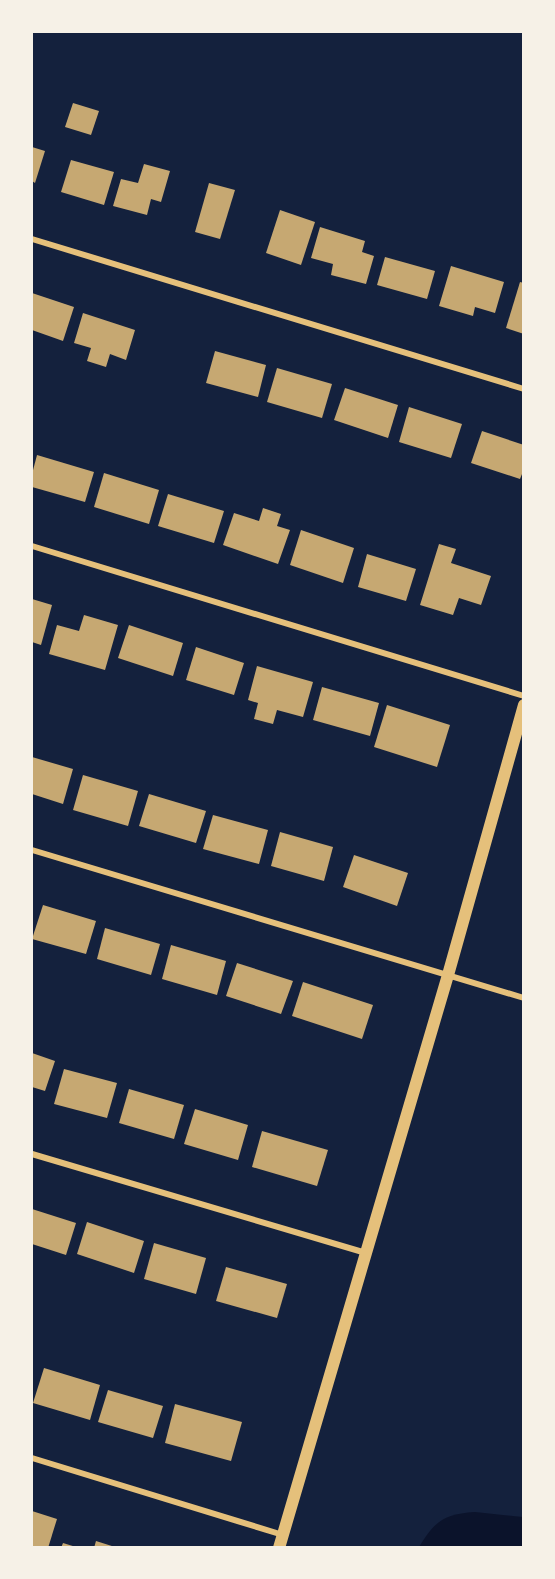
<svg xmlns="http://www.w3.org/2000/svg" width="555" height="1579" font-family="'PT Serif',serif">
<rect width="100%" height="100%" fill="#14213d"/>
<path fill="#0b132b" d="M 475,1512 L 523,1517 L 523,1547 L 419,1547 C 435,1521 444,1514 475,1512 Z"/>
<g fill="#c6a872">
<path d="M 73,103 L 99,111 L 91,135 L 65,127 Z"/>
<path d="M 32,147 L 45,151 L 35,183 L 32,181 Z"/>
<path d="M 71,160 L 114,172 L 104,205 L 61,192 Z"/>
<path d="M 144,164 L 170,171 L 161,202 L 151,199 L 147,215 L 113,206 L 121,179 L 138,183 Z"/>
<path d="M 209,183 L 235,190 L 220,239 L 195,232 Z"/>
<path d="M 280,210 L 315,222 L 301,265 L 266,253 Z"/>
<path d="M 320,227 L 365,241 L 362,252 L 374,256 L 366,284 L 331,275 L 333,264 L 311,258 Z"/>
<path d="M 385,257 L 435,271 L 427,299 L 377,285 Z"/>
<path d="M 451,266 L 504,282 L 495,313 L 475,307 L 473,316 L 439,306 Z"/>
<path d="M 520,282 L 524,283 L 524,334 L 506,328 Z"/>
<path d="M 32,293 L 74,307 L 63,341 L 32,330 Z"/>
<path d="M 83,313 L 135,330 L 126,360 L 110,354 L 106,367 L 87,361 L 91,348 L 74,343 Z"/>
<path d="M 215,351 L 266,365 L 258,397 L 206,383 Z"/>
<path d="M 277,368 L 332,384 L 322,418 L 267,402 Z"/>
<path d="M 345,388 L 398,405 L 388,438 L 334,420 Z"/>
<path d="M 409,407 L 462,424 L 451,458 L 399,442 Z"/>
<path d="M 482,431 L 524,445 L 524,469 L 520,479 L 471,463 Z"/>
<path d="M 37,455 L 94,472 L 85,502 L 32,487 L 32,474 Z"/>
<path d="M 104,473 L 159,490 L 149,524 L 94,507 Z"/>
<path d="M 168,494 L 224,511 L 214,543 L 158,526 Z"/>
<path d="M 263,508 L 281,514 L 277,526 L 290,530 L 278,564 L 223,545 L 234,513 L 259,521 Z"/>
<path d="M 301,530 L 354,548 L 343,583 L 290,565 Z"/>
<path d="M 439,544 L 456,549 L 451,563 L 491,576 L 481,605 L 459,598 L 453,615 L 420,605 Z"/>
<path d="M 367,554 L 416,569 L 406,601 L 358,587 Z"/>
<path d="M 32,599 L 52,605 L 41,645 L 32,642 Z"/>
<path d="M 84,615 L 118,625 L 105,670 L 49,654 L 57,625 L 79,631 Z"/>
<path d="M 129,625 L 183,643 L 173,676 L 118,658 Z"/>
<path d="M 196,647 L 244,663 L 234,695 L 186,680 Z"/>
<path d="M 257,666 L 313,682 L 303,717 L 277,710 L 273,724 L 254,719 L 258,703 L 248,700 Z"/>
<path d="M 322,687 L 379,703 L 370,736 L 313,720 Z"/>
<path d="M 387,705 L 450,725 L 437,767 L 374,747 Z"/>
<path d="M 32,757 L 73,769 L 63,804 L 32,794 Z"/>
<path d="M 83,775 L 138,791 L 128,826 L 73,810 Z"/>
<path d="M 149,794 L 206,811 L 196,843 L 139,826 Z"/>
<path d="M 213,815 L 268,830 L 259,864 L 203,849 Z"/>
<path d="M 280,832 L 333,847 L 324,881 L 271,866 Z"/>
<path d="M 354,855 L 408,873 L 397,906 L 343,887 Z"/>
<path d="M 43,905 L 96,921 L 86,954 L 32,939 Z"/>
<path d="M 105,928 L 160,944 L 151,975 L 97,959 Z"/>
<path d="M 171,945 L 226,961 L 217,995 L 162,979 Z"/>
<path d="M 237,963 L 293,981 L 281,1014 L 226,996 Z"/>
<path d="M 303,982 L 373,1005 L 362,1039 L 292,1016 Z"/>
<path d="M 32,1053 L 55,1061 L 45,1091 L 32,1087 Z"/>
<path d="M 64,1069 L 117,1083 L 107,1118 L 54,1104 Z"/>
<path d="M 129,1089 L 184,1105 L 174,1139 L 119,1123 Z"/>
<path d="M 195,1109 L 248,1125 L 238,1160 L 184,1144 Z"/>
<path d="M 262,1131 L 328,1150 L 317,1186 L 252,1167 Z"/>
<path d="M 32,1209 L 76,1223 L 66,1255 L 32,1244 Z"/>
<path d="M 87,1222 L 144,1241 L 134,1273 L 77,1254 Z"/>
<path d="M 154,1243 L 206,1258 L 196,1294 L 144,1279 Z"/>
<path d="M 226,1267 L 287,1284 L 277,1318 L 216,1301 Z"/>
<path d="M 44,1368 L 100,1385 L 90,1420 L 33,1403 Z"/>
<path d="M 108,1390 L 163,1406 L 153,1438 L 98,1422 Z"/>
<path d="M 175,1404 L 242,1422 L 231,1461 L 165,1443 Z"/>
<path d="M 32,1511 L 57,1519 L 48,1548 L 32,1548 Z"/>
<path d="M 96,1541 L 115,1547 L 115,1548 L 94,1548 Z"/>
<path d="M 63,1543 L 76,1547 L 76,1548 L 61,1548 Z"/>
</g>
<g fill="none" stroke-linecap="round" stroke-linejoin="round">
<g stroke="#e5c07b" stroke-width="6">
<path d="M 32,239 L 524,389"/>
<path d="M 32,546 L 524,696"/>
<path d="M 32,850 L 524,998"/>
<path d="M 32,1154 L 366,1253"/>
<path d="M 32,1458 L 283,1535"/>
</g>
<path stroke="#e5c07b" stroke-width="12" d="M 279,1548 L 448,975 L 524,705"/>
</g>
<rect width="555" height="1579" fill="none" stroke="#f6f1e7" stroke-width="66"/>
</svg>
